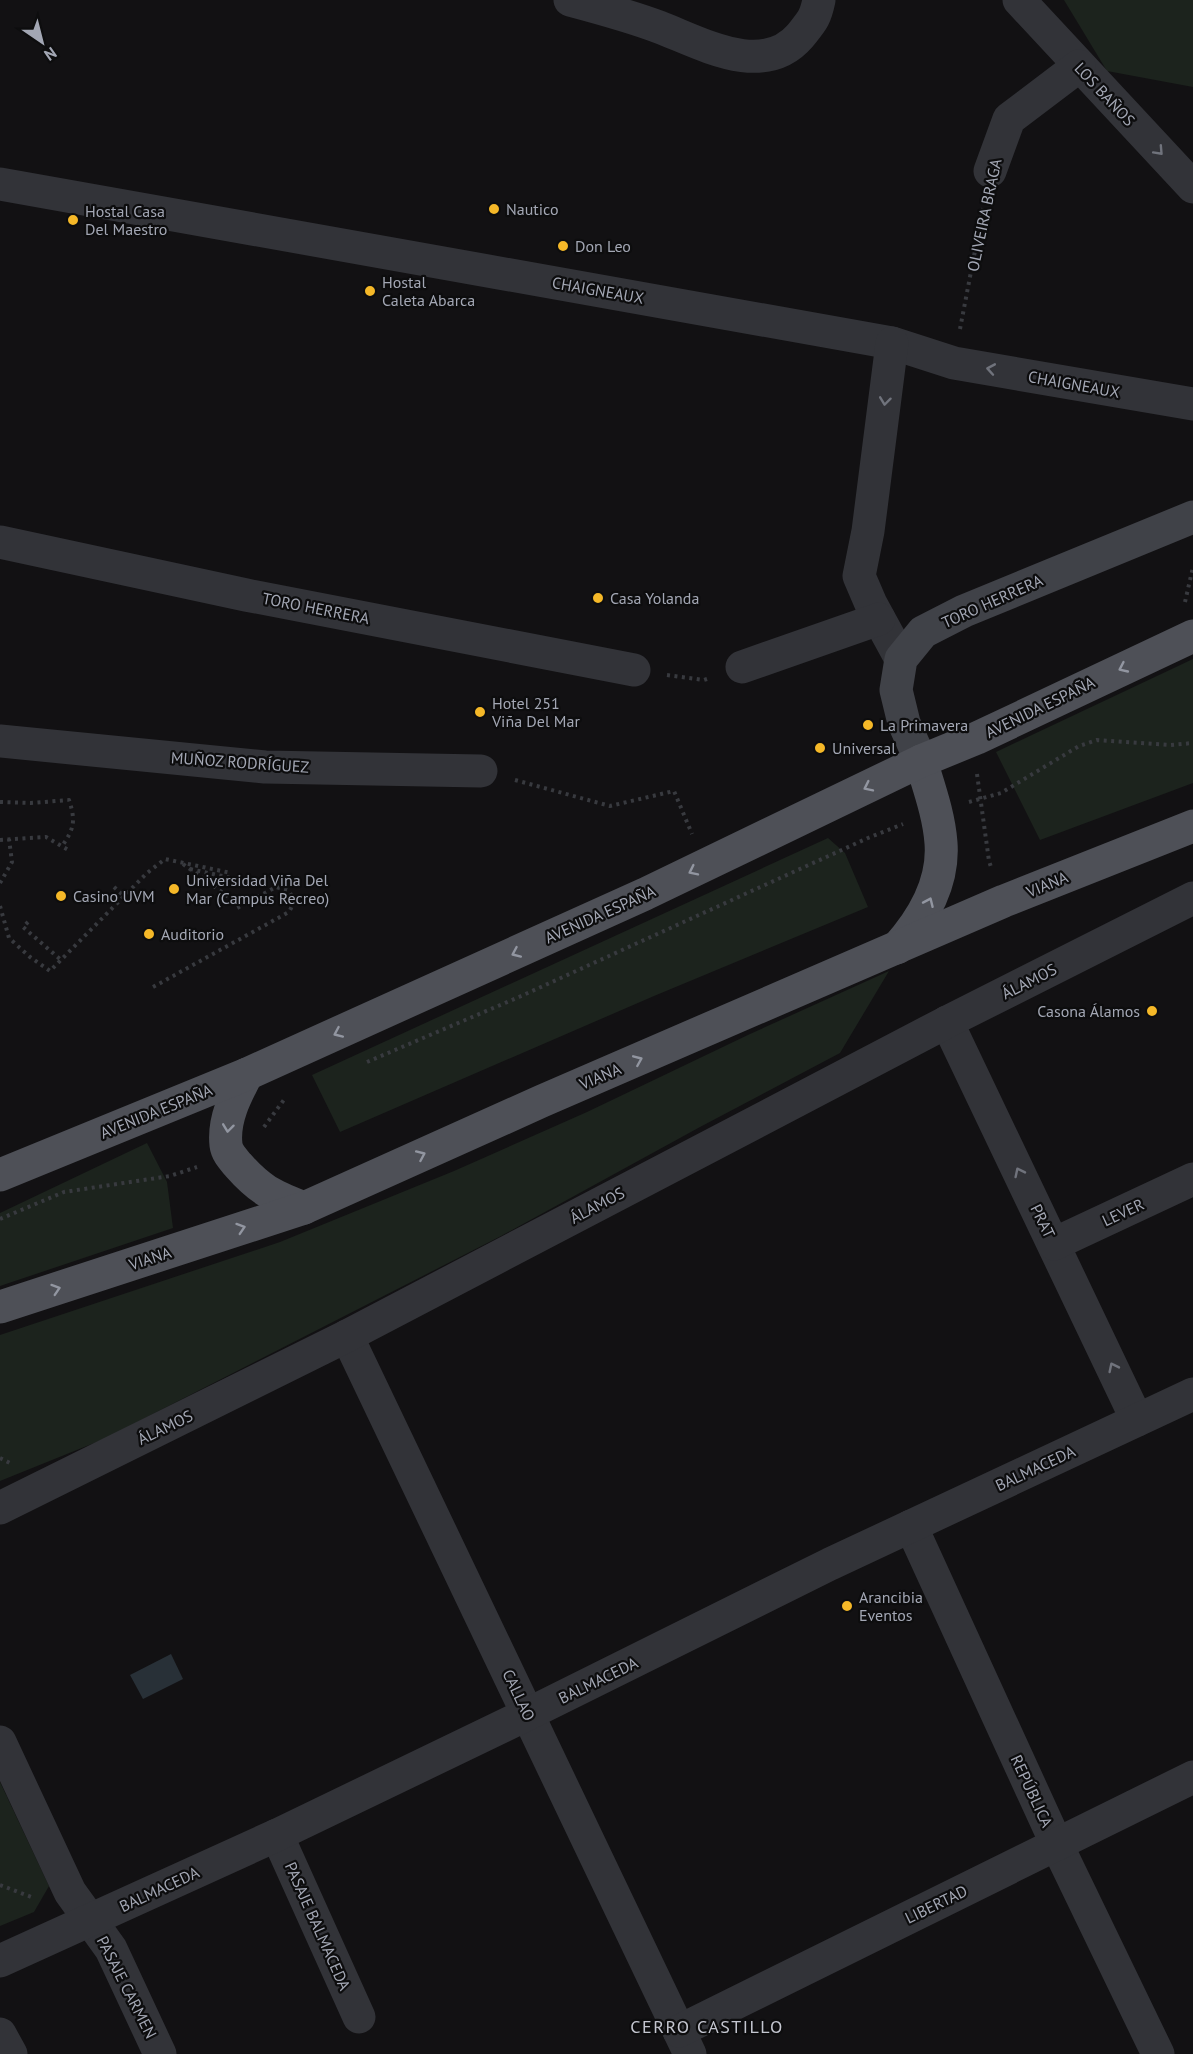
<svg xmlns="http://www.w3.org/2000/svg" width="1193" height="2054" font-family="'PT Sans',sans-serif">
<rect width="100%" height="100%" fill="#121113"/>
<g fill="#1c231d">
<path d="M 1064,0 L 1193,0 L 1193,87 L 1107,71 Z"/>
<path d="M 1193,659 L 1193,783 L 1040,840 L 996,752 Z"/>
<path d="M 828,838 L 845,853 L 868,907 L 654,996 L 340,1132 L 312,1075 Z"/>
<path d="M 889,971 L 840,1053 L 700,1127 L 501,1236 L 104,1439 L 0,1481 L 0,1335 L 280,1242 L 454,1171 L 587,1112 L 750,1034 Z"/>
<path d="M 147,1143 L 167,1182 L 173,1228 L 0,1286 L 0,1213 Z"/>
<path d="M 0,1782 L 49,1886 L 34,1912 L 0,1926 Z"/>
</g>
<path fill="#283037" d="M 171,1654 L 183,1679 L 143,1699 L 130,1675 Z"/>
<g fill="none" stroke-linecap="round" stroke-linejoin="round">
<g stroke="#383a3f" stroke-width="4" stroke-dasharray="3 4.5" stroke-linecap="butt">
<path d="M 960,329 L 984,204"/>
<path d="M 1185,602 L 1193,567"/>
<path d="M 667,675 L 704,680 L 710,678"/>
<path d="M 977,774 L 989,861 L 992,870"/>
<path d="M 515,780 L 610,806 L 674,791 L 692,834"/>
<path d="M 0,802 L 31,803 L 69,800 C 76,821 74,829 62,846"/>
<path d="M 969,802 L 1001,793 L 1079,746 L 1097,740 L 1171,745 L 1193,743"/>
<path d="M 0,840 L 46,837 L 70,851"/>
<path d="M 183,864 L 241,906"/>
<path d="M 190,869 L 268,886"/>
<path d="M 0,883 L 12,862 L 9,839"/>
<path d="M 114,887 L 125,897"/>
<path d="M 0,906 L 9,938 L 30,957 L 50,971 L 147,873 L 165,859 L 231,873"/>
<path d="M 28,922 L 23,927 L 61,960"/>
<path d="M 153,987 L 289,912 C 294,903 294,898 288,890 L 276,887 L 237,908"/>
<path d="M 367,1062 L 519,997 L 868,838 L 903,824"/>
<path d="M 264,1127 L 286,1097"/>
<path d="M 0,1219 L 64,1192 L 170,1176 L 197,1167"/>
<path d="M 0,1458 L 12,1464"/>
<path d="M 0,1885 L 34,1898"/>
</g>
<g stroke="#323338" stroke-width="33">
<path d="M 570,0 C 600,8 630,16 659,27 C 701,43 763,79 800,36 C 812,21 815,19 819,0"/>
<path d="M 1019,0 L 1193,187"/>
<path d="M 990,171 L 1009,119 L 1079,66"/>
<path d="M 0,184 L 892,343 L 954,363 L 1193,404"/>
<path d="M 892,343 L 868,531 L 859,576 L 871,604 L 901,659"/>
<path d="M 0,542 L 246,595 L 634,670"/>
<path d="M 742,667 L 879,619"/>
<path d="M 0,741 L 265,767 L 481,771"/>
<path d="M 947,1022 L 1137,1420"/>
<path d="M 1054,1244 L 1193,1179"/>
<path d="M 347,1336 L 690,2054"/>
<path d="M 0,1508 L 347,1336 L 947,1022 L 1193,898"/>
<path d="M 911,1526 L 1057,1845 L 1158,2054"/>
<path d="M 0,1742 L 70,1892 L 111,1949 L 160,2054"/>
<path d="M 277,1835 L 359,2017"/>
<path d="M 0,1961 L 277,1835 L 528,1714 L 830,1564 L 1193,1394"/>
<path d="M 679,2031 L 1193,1777"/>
<path d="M 0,2034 L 11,2054"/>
</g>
<path stroke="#404248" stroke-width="33" d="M 921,761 L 904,723 L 896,690 L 901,659 L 923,632 L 964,611 L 1193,517"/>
<g stroke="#4e5057" stroke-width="33">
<path d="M 897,948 C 922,920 944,883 941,843 C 939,815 929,788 921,761"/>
<path d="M 247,1074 C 236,1095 223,1119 226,1145 C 227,1153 233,1159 238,1165 C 261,1191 272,1195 304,1208"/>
<path d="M 0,1175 L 247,1074 L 645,894 L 921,761 L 977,738 L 1193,636"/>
<path d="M 0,1307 L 304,1208 L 542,1101 L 1004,901 L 1193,826"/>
</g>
</g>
<defs><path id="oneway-chevron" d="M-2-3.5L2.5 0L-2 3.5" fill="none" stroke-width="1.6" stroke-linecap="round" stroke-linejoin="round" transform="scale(1.5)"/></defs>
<g stroke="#70737c">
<use href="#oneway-chevron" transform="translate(1159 151) rotate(47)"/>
<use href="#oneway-chevron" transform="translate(991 369) rotate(-170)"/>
<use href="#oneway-chevron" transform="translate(885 401) rotate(97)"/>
<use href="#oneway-chevron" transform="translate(1019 1172) rotate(-116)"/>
<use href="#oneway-chevron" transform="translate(1113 1367) rotate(-116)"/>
</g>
<g stroke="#9296a1">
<use href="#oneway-chevron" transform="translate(1123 668) rotate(155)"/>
<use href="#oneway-chevron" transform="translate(868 787) rotate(154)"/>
<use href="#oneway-chevron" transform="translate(693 871) rotate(154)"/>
<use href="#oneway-chevron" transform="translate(929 902) rotate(-66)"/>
<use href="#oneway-chevron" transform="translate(516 953) rotate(156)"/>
<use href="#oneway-chevron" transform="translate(338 1033) rotate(156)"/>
<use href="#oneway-chevron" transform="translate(638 1060) rotate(-23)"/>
<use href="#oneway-chevron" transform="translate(228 1128) rotate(97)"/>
<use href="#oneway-chevron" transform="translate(421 1155) rotate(-24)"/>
<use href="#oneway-chevron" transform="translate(241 1228) rotate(-18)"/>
<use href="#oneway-chevron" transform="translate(56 1289) rotate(-18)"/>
</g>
<g fill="#f5b828" stroke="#0d0d0e" stroke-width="2">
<circle cx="494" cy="209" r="6"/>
<circle cx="73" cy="220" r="6"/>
<circle cx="563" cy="246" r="6"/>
<circle cx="370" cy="291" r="6"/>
<circle cx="598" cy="598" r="6"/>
<circle cx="480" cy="712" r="6"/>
<circle cx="868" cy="725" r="6"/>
<circle cx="820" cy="748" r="6"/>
<circle cx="174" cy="889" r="6"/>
<circle cx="61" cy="896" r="6"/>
<circle cx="149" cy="934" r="6"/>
<circle cx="1152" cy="1011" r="6"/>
<circle cx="847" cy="1606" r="6"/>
</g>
<g text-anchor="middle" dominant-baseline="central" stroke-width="4.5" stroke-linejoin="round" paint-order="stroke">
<g font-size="16" fill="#a3a7b4" stroke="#0d0d0e">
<text transform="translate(1105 94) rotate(47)">LOS BAÑOS</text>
<text transform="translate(984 215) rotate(-78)">OLIVEIRA BRAGA</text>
<text transform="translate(598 290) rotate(10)">CHAIGNEAUX</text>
<text transform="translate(1074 384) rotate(10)">CHAIGNEAUX</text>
<text transform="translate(992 601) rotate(-24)">TORO HERRERA</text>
<text transform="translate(316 608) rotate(11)">TORO HERRERA</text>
<text transform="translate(1040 707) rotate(-26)">AVENIDA ESPAÑA</text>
<text transform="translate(240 762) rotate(4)">MUÑOZ RODRÍGUEZ</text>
<text transform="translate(1047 884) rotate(-22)">VIANA</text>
<text transform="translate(600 914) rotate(-24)">AVENIDA ESPAÑA</text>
<text transform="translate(1029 981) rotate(-27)">ÁLAMOS</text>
<text transform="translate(600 1076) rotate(-23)">VIANA</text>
<text transform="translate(156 1111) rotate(-22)">AVENIDA ESPAÑA</text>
<text transform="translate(597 1205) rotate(-28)">ÁLAMOS</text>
<text transform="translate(1123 1212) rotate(-25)">LEVER</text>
<text transform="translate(1043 1221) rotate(64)">PRAT</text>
<text transform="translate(150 1258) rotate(-18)">VIANA</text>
<text transform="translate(165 1427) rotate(-26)">ÁLAMOS</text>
<text transform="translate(1035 1468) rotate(-25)">BALMACEDA</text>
<text transform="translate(598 1680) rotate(-26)">BALMACEDA</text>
<text transform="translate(519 1695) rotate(65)">CALLAO</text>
<text transform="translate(1032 1791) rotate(65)">REPÚBLICA</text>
<text transform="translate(159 1889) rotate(-25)">BALMACEDA</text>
<text transform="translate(936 1904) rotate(-26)">LIBERTAD</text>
<text transform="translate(318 1926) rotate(66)">PASAJE BALMACEDA</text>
<text transform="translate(127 1987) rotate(63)">PASAJE CARMEN</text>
</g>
<g font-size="16" fill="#a3a7b4" stroke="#0d0d0e" text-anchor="start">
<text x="506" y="209">Nautico</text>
<text x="85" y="211">Hostal Casa<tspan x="85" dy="18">Del Maestro</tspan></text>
<text x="575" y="246">Don Leo</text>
<text x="382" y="282">Hostal<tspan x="382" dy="18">Caleta Abarca</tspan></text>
<text x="610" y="598">Casa Yolanda</text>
<text x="492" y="703">Hotel 251<tspan x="492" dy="18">Viña Del Mar</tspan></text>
<text x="880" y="725">La Primavera</text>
<text x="832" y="748">Universal</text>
<text x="186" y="880">Universidad Viña Del<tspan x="186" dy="18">Mar (Campus Recreo)</tspan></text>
<text x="73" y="896">Casino UVM</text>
<text x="161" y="934">Auditorio</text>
<text x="1140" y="1011" text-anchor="end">Casona Álamos</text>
<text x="859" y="1597">Arancibia<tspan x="859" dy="18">Eventos</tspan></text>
</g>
<g font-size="18" letter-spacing="1.5" fill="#c4c6d0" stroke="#0d0d0e">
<text x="707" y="2026">CERRO CASTILLO</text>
</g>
</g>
<g transform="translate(42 42) rotate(145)" stroke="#0d0d0e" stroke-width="4.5" paint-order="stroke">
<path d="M0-4.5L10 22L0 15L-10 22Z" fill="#a3a7b4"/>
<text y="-9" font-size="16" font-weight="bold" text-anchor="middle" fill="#a3a7b4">N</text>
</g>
</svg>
